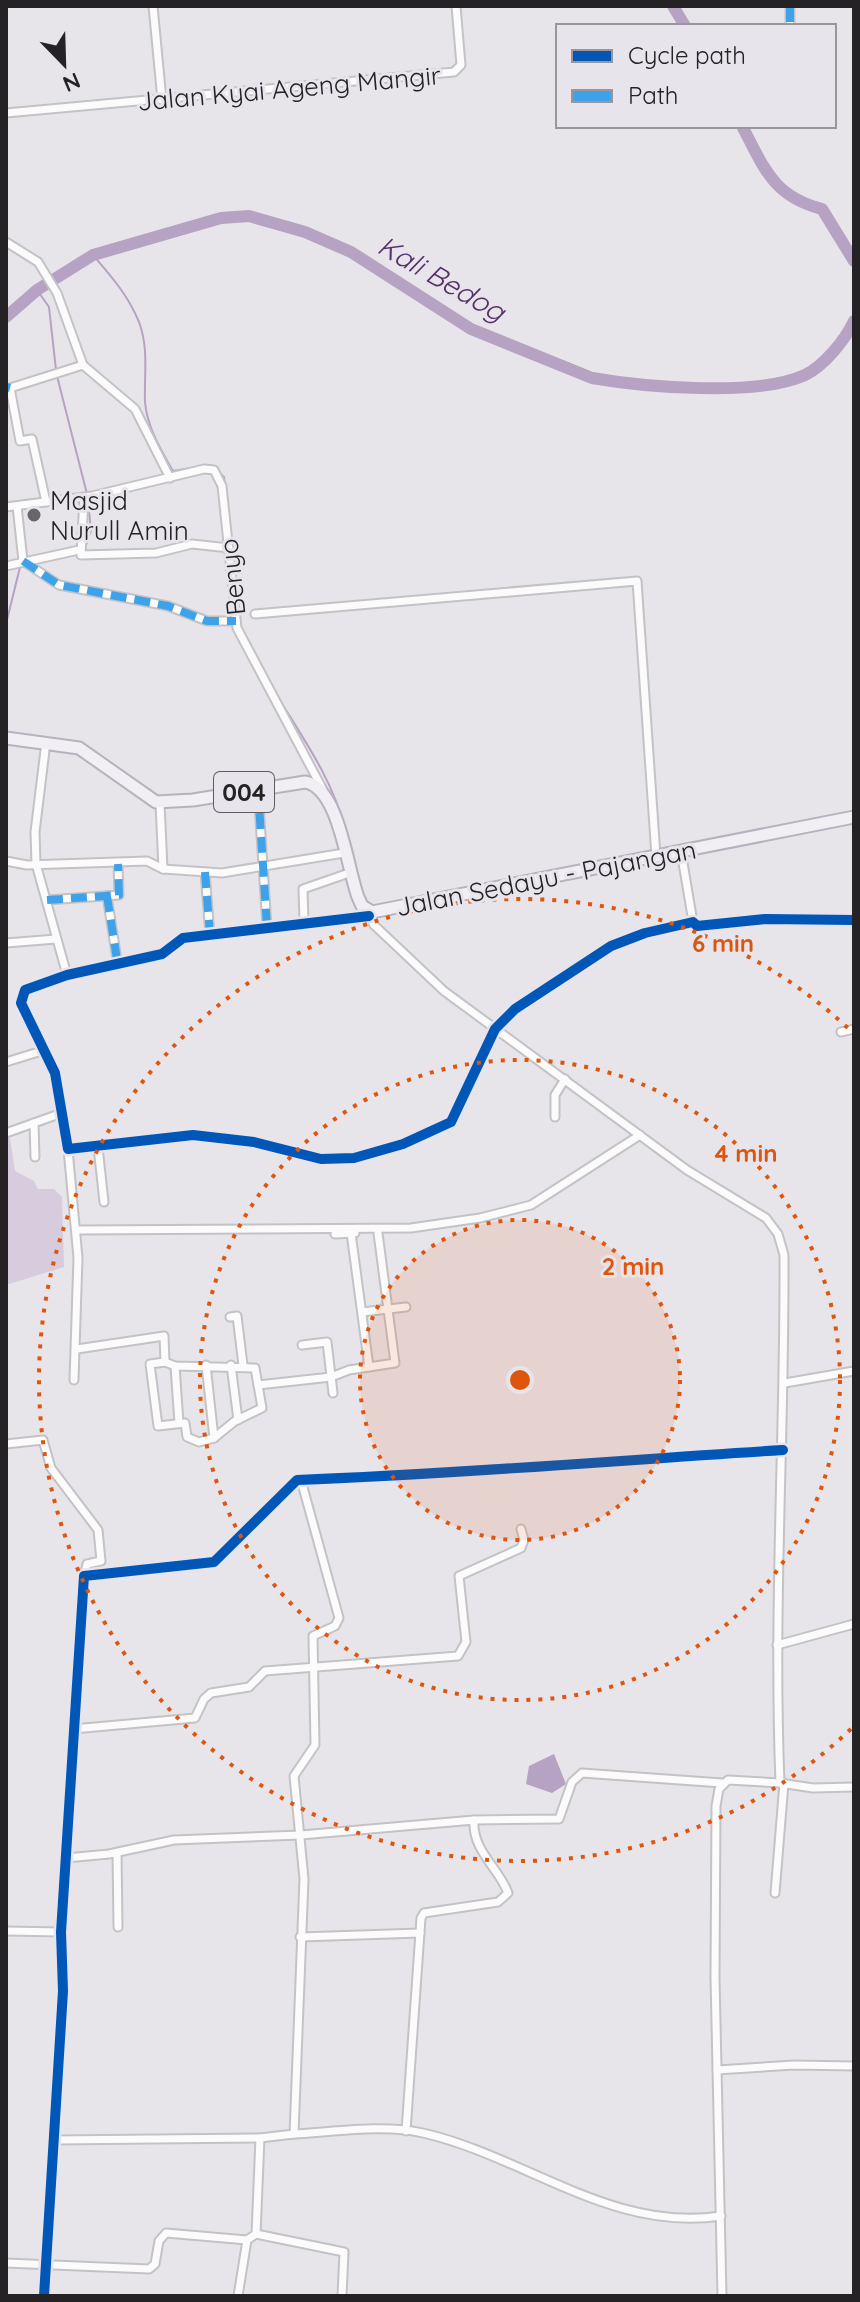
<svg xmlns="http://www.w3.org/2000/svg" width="860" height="2302" font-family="Quicksand,sans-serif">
<rect width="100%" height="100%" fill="#e8e5ea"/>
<path fill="#d7ccde" d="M 6,1138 L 10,1138 L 15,1171 L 34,1181 L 38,1189 L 54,1189 L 62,1197 L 64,1267 L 6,1285 Z"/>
<path fill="#b6a2c2" d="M 554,1754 L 566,1784 L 552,1793 L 526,1784 L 529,1766 Z"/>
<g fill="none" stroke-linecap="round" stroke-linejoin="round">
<g stroke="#b6a2c2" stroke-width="2">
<path d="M 93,255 C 111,276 128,295 139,322 C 149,349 144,374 145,402 C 147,427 161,450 173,471 L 210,465 L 224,477 L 237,594"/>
<path d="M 37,290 L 49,307 L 56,370"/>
<path d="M 57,376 L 87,494"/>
<path d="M 84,551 L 91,531 L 88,500"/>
<path d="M 6,624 L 20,567"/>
<path d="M 240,624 C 265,693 328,757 344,827"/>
</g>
<g stroke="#b6a2c2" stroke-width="12">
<path d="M 673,6 L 685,26"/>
<path d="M 742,126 C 764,167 772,196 822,209 L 854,261"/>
<path d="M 6,317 L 37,290 L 93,255 L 221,218 L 249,216 L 305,232 L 351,252 L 471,329 L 592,378 C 644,387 757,397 805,375 C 824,366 845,340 854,321"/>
</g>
<defs>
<g id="minor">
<path d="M 153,6 L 162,100"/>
<path d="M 790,6 L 790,26"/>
<path d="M 6,113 L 454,72 L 461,65 L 456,6"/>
<path d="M 6,242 L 38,262 L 57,293 L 83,365 L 135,409 L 170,478"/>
<path d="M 84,498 L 81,555 L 156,553 L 192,544 L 229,548"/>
<path d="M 46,502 L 32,439 L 20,441 L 10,388 L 83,365"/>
<path d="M 17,506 L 23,561 L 59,585 L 168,606 L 207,621 L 236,621"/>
<path d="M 6,507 L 92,496 L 204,469 L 214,470 L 222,486 L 237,628 L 323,790"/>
<path d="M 6,566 L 79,550"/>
<path d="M 255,614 L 637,581 L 656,856"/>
<path d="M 46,742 L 35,832 L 36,864 L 67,975"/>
<path d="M 258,789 L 267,927"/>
<path d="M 160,803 L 163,869 L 222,873 L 344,853"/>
<path d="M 681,851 L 693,922"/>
<path d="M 6,861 L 27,865 L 147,861 L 163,869"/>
<path d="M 205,872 L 210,935"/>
<path d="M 107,896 L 118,966"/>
<path d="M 47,900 L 119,895 L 118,864"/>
<path d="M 367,912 L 374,925 L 444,991 L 687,1170 L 766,1218 L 778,1234 L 784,1255 C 785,1431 773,1607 780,1783 L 813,1788 L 854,1787"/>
<path d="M 369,916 L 183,938 L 162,954 L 67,975 L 25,990 L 21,1003 L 55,1073 L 68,1149 L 193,1135 L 254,1142 L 321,1159 L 354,1158 L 403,1144 L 451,1122 L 495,1029 L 515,1009 L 611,946 L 645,933 L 693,922 L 697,926 L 765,919 L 854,920"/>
<path d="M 304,922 L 303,889 L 349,873"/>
<path d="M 6,943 L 56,939"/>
<path d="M 841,1032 L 854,1029"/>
<path d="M 6,1062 L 45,1050"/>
<path d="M 555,1117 L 555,1095 L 565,1079"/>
<path d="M 34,1123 L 35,1157"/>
<path d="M 6,1133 L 62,1113"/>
<path d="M 98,1147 L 104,1202"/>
<path d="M 68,1149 L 78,1258 L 74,1380"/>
<path d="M 77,1230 L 411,1228 L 480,1218 L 531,1205 L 640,1135"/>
<path d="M 351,1233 L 369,1367"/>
<path d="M 335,1234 L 355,1233"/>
<path d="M 362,1312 L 406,1307"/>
<path d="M 230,1317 L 237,1316 L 243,1365"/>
<path d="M 302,1345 L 327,1342 L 333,1393"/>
<path d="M 77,1349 L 164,1336 L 165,1362 L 150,1364 L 158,1426 L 185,1423 L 187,1437 L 199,1442 L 214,1438 L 206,1365"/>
<path d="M 165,1362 L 175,1366 L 255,1368 L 262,1408 L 235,1421 L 214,1438"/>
<path d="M 231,1365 L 238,1420"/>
<path d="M 175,1366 L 179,1423"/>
<path d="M 785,1383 L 854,1371"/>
<path d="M 258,1385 L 331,1377 L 349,1370 L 395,1363 L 378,1233"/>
<path d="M 6,1444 L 43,1440 L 51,1468 L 98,1530 L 101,1561 L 87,1564 L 84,1576"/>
<path d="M 777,1645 L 854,1624"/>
<path d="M 73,1729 L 195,1718 L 204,1699 L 211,1693 L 249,1687 L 265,1671 L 458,1656 L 466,1642 L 459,1576 L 521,1548 L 524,1540 L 521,1529"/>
<path d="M 474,1820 L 559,1819 L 572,1782 L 582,1773 L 722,1783"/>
<path d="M 117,1853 L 118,1927"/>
<path d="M 66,1858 L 109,1854 L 174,1840 L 301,1835 L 474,1820 C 472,1851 499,1868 508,1893 L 498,1902 L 424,1913 L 421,1918 L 406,2131"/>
<path d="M 775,1893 L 784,1783"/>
<path d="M 6,1931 L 61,1932"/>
<path d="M 300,1937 L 420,1933"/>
<path d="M 717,2070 L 794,2065 L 854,2066"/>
<path d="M 294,2134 C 335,2132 383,2124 423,2133 C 524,2156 613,2233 721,2216"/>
<path d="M 55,2140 L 260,2138"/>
<path d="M 256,2234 L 344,2252 L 342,2296"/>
<path d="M 6,2263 L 149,2269 L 155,2264 L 159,2241 L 166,2233 L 247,2240"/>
<path d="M 44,2296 L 63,1991 L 61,1932 L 84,1576 L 214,1562 L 297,1480 C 459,1474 621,1460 783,1450"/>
<path d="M 238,2296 L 247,2240 L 256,2234 L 260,2138 L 294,2134 L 304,1879 L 294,1776 L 315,1745 L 313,1636 L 335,1626 L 339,1618 L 301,1480"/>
<path d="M 722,2296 L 715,1977 L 716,1806 L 719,1789 L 728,1780 L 780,1783"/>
</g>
<path id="primary" d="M 6,738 L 79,748 L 156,802 L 193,800 L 305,782 C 339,787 347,868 358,897 L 362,906 L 372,912 L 854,817"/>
</defs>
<use href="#minor" stroke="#c3c2c5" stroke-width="11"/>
<use href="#primary" stroke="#b9b1be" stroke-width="15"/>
<use href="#minor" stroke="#fcfbfc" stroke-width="7"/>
<use href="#primary" stroke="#f1eef4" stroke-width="11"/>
<g stroke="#3ea2eb" stroke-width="8" stroke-dasharray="16 8" stroke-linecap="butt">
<path d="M 790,6 L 790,26"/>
<path d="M 6,387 L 10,388"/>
<path d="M 23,561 L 59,585 L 168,606 L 207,621 L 236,621"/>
<path d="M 258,789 L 267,927"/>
<path d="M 205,872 L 210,935"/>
<path d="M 107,896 L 118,966"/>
<path d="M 47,900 L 119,895 L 118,864"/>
</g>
<defs>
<g id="cycleway">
<path d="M 369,916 L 183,938 L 162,954 L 67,975 L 25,990 L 21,1003 L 55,1073 L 68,1149 L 193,1135 L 254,1142 L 321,1159 L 354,1158 L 403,1144 L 451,1122 L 495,1029 L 515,1009 L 611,946 L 645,933 L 693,922 L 697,926 L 765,919 L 854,920"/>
<path d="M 44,2296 L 63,1991 L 61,1932 L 84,1576 L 214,1562 L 297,1480 C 459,1474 621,1460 783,1450"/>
</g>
</defs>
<use href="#cycleway" stroke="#e8e4eb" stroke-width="15"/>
<use href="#cycleway" stroke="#0057b8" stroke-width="10"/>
</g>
<circle cx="520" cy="1380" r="160" fill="#de560d" fill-opacity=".12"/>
<g fill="none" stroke="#de560d" stroke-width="4" stroke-dasharray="4 8">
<circle cx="520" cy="1380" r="160"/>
<circle cx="520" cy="1380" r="320"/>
<path d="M851 1729A481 481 0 1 1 851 1031"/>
</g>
<circle fill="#69666a" stroke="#e8e4eb" stroke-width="3" cx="34" cy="515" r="8"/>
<g text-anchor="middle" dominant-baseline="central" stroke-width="6" stroke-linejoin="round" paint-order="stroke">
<rect fill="#e8e4eb" stroke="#5f5c60" stroke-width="2" x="214" y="772" width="60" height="40" rx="6"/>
<g font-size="24" font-weight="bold" fill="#242225">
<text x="244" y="792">004</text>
</g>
<g font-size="26" fill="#242225" stroke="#e8e4eb">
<text transform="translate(289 88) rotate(-5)">Jalan Kyai Ageng Mangir</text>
<text transform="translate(232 577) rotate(-96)">Benyo</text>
<text transform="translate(546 878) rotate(-11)">Jalan Sedayu - Pajangan</text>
</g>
<g font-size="26" fill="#242225" stroke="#e8e4eb" text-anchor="start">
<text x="50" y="500">Masjid<tspan x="50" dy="30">Nurull Amin</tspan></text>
</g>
<g font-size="28" font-style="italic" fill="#532f67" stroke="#e8e4eb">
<text transform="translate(442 278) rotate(30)">Kali Bedog</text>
</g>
</g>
<circle cx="520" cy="1380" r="12" fill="#de560d" stroke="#e8e4eb" stroke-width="4"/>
<g font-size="24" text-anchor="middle" font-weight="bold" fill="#de560d" stroke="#e8e4eb" stroke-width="6" stroke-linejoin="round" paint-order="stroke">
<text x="723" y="952">6 min</text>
<text x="746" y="1162">4 min</text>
<text x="633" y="1275">2 min</text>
</g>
<rect width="860" height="2302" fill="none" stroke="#242225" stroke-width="16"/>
<rect x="556" y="24" width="280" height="104" fill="#e8e4eb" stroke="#9a969c" stroke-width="2"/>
<rect x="572" y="50" width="40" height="12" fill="#0057b8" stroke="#9a969c" stroke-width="2"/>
<text x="628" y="64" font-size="24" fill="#242225">Cycle path</text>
<rect x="572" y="90" width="40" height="12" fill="#3ea2eb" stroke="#9a969c" stroke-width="2"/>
<text x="628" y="104" font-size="24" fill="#242225">Path</text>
<g transform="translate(64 64) rotate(157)" stroke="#e8e4eb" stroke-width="6" paint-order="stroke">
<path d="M0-6L14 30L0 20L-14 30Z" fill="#242225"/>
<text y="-12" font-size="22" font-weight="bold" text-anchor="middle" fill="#242225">N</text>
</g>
</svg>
